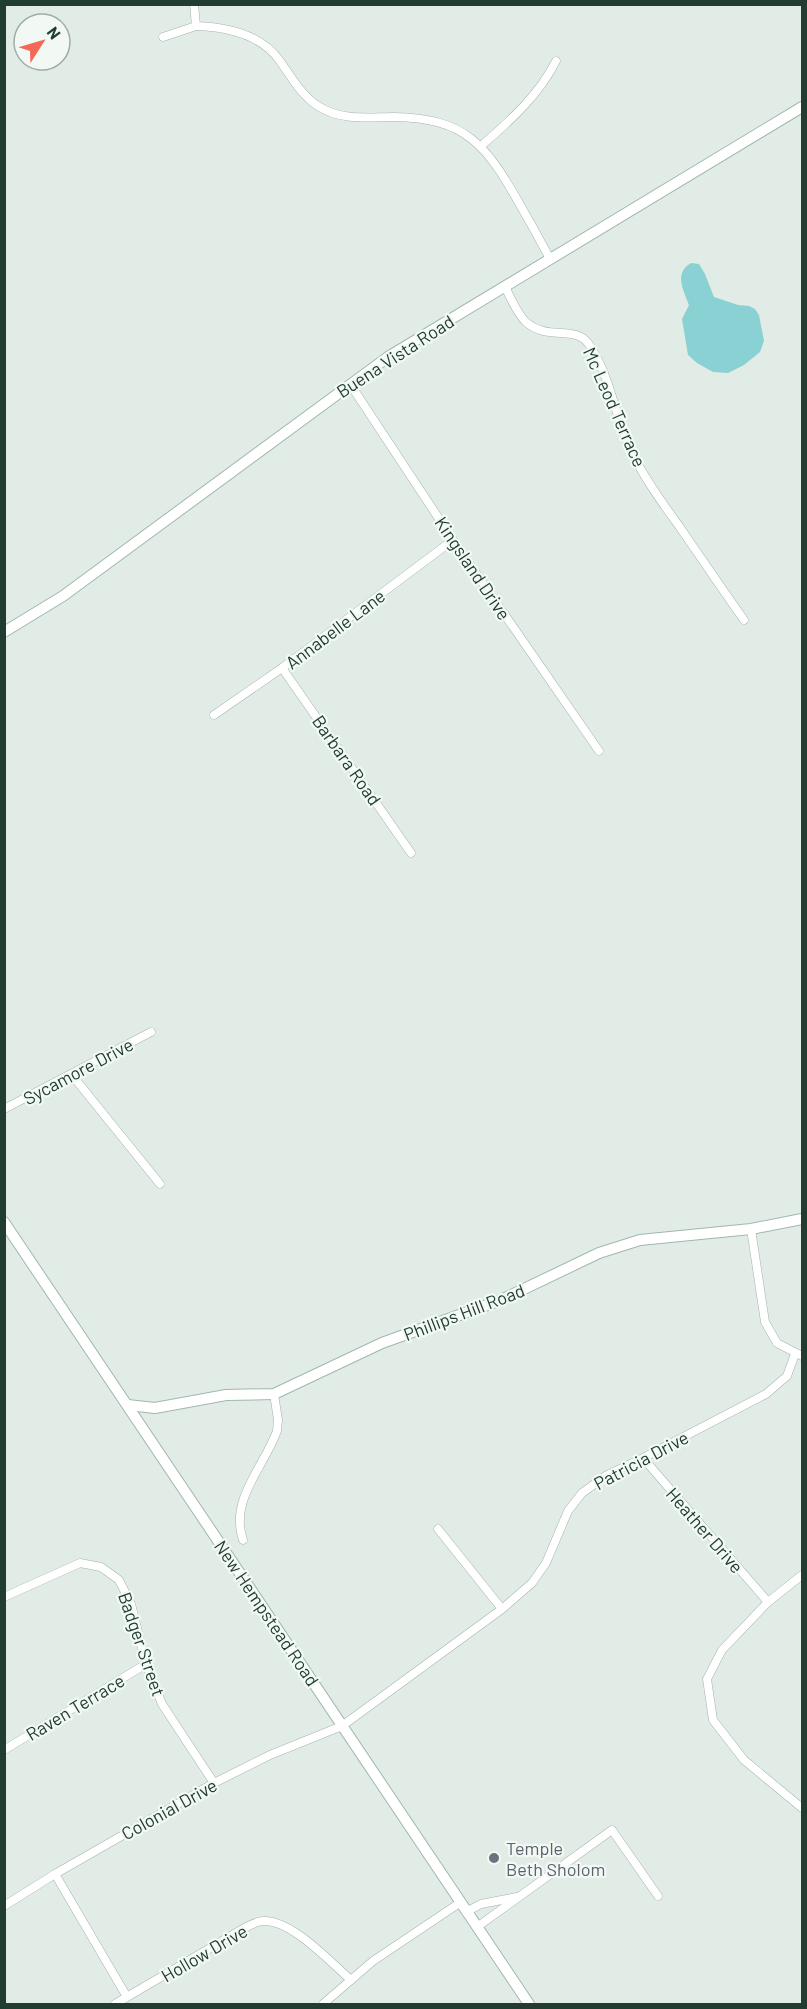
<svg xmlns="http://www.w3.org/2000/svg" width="807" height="2009" font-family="Barlow,sans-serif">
<rect width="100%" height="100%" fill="#e2ece6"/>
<path fill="#89d1d2" d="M 691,263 L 699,264 L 705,274 L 714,297 L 738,305 L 749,306 L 755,309 L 759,315 L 764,341 L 760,352 L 744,365 L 728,373 L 713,372 L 697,363 L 688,355 L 682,319 L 689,305 C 683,289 674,273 691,263 Z"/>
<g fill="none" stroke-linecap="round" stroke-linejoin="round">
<defs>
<g id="street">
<path d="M 194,4 L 196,26 C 227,27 261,34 280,61 C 291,77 302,96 318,106 C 341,121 368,117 394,117 C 466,118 486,145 519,203 C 530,222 540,240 550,259"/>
<path d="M 163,37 L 196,26"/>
<path d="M 481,146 C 510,121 539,95 556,61"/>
<path d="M 505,287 C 511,298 517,314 526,322 C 547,341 574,325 588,343 C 612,377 615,421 634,457 C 647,482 663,504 679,526 C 701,558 722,589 744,620"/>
<path d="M 350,384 L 453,540 L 599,751"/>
<path d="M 282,668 L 411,853"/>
<path d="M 214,715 L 282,668 L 453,540"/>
<path d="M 72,1075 L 160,1184"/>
<path d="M 4,1109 L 151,1032"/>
<path d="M 751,1229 L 765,1322 L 777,1343 L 802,1356"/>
<path d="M 643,1458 L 768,1602"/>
<path d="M 438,1529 L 502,1609"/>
<path d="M 243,1540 C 229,1500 264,1467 277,1431 L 278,1420 L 274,1394"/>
<path d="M 802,1575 L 768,1602 L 722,1650 L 707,1679 L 713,1720 L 744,1760 L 802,1808"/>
<path d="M 4,1597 L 80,1563 L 101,1567 L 119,1580 L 131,1604 L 146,1664 L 162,1704 L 214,1783"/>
<path d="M 4,1750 L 146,1664"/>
<path d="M 55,1874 L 127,1997"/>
<path d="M 4,1906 L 55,1874 L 214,1783 L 270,1755 L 342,1726 L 502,1609 L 532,1583 L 546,1563 L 568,1511 L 582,1493 L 607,1475 L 643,1458 L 766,1394 L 787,1376 L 795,1354"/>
<path d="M 466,1912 L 481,1904 L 517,1897"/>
<path d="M 477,1927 L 612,1830 L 658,1896"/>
<path d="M 115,2004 L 241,1930 C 247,1927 256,1921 263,1921 C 291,1919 330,1962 351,1980"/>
<path d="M 323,2004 L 373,1961 L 461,1902"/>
</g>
<g id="secondary">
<path d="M 4,632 L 63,596 L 388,357 L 802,107"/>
<path d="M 4,1222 L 529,2004"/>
<path d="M 128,1405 L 155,1408 L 226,1395 L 274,1394 L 382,1343 L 501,1300 L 599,1253 L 640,1240 L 751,1229 L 802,1219"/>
</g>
</defs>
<use href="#street" stroke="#a4b4ac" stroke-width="9"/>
<use href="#secondary" stroke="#a0b8ac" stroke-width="12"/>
<use href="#street" stroke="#fff" stroke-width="8"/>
<use href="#secondary" stroke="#fff" stroke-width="10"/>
</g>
<circle fill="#6b7280" stroke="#f2f9f4" stroke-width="2" cx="494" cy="1858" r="6"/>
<g text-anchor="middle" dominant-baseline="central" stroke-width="4.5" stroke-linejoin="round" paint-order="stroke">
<g font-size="18" fill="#213d32" stroke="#f2f9f4">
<text transform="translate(395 356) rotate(-33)">Buena Vista Road</text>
<text transform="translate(615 407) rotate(66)">Mc Leod Terrace</text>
<text transform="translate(473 568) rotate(56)">Kingsland Drive</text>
<text transform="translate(335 629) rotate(-37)">Annabelle Lane</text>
<text transform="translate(347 760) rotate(55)">Barbara Road</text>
<text transform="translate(78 1071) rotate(-28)">Sycamore Drive</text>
<text transform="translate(464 1312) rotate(-21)">Phillips Hill Road</text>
<text transform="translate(641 1460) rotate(-28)">Patricia Drive</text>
<text transform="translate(705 1530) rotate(49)">Heather Drive</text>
<text transform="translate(267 1613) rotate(56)">New Hempstead Road</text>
<text transform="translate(142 1644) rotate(71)">Badger Street</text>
<text transform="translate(75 1707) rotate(-31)">Raven Terrace</text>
<text transform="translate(169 1809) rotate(-29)">Colonial Drive</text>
<text transform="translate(204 1953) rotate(-30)">Hollow Drive</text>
</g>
<g font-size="18" fill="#5b616d" stroke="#f2f9f4" text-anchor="start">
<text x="506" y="1848">Temple<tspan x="506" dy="21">Beth Sholom</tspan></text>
</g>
</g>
<rect width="807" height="2009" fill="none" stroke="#213d32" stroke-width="12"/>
<g transform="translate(42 42) rotate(53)"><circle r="28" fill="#f2f9f4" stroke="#9eaea6" stroke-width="1.5"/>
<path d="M0-4.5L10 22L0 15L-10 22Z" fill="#f46858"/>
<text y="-9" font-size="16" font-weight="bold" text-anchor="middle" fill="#213d32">N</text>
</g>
</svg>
